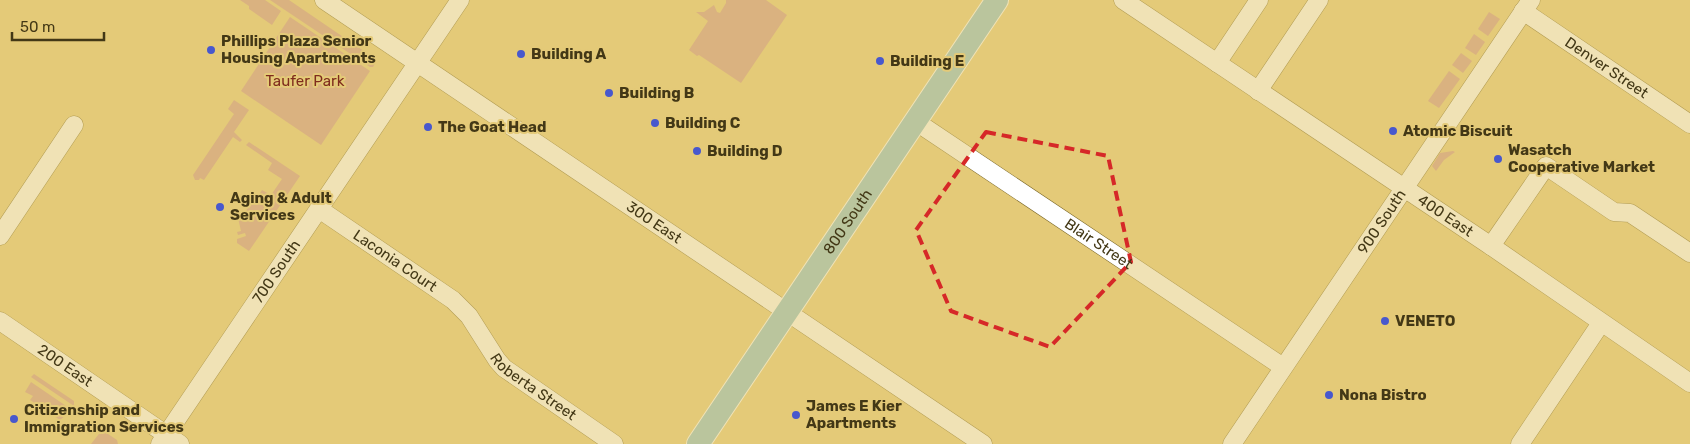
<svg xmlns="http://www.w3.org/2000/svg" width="1690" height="444" font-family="Rubik,sans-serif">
<rect width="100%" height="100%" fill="#e4ca78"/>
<g fill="#cf9589">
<path d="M 240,0 L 265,0 L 281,11 L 272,25 L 249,9 L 249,6 Z"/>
<path d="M 270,0 L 289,0 L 377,60 L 373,67 L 370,67 Z"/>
<path d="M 726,0 L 766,0 L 787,15 L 741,83 L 699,55 L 697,56 L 689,50 L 708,21 L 696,12 L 704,12 L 714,5 L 717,12 L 720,13 L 726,3 Z"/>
<path d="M 1489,12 L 1500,19 L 1488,36 L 1478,29 Z"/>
<path d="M 290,17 L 370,71 L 321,145 L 241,91 Z"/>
<path d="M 1474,34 L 1485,42 L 1476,55 L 1465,48 Z"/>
<path d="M 1461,53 L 1472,61 L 1463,73 L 1452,65 Z"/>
<path d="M 1449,71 L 1460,79 L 1439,108 L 1428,101 Z"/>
<path d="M 234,100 L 249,110 L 234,132 L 242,140 L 240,142 L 233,137 L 204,180 L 200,178 L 199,180 L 195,180 L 193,175 L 234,114 L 228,109 Z"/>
<path d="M 249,142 L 300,176 L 249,251 L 237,243 L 237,239 L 246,236 L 245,233 L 238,235 L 237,232 L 241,231 L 238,218 L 241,214 L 243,215 L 252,202 L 254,203 L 262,190 L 271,195 L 282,179 L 268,170 L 272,163 L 246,145 Z"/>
<path d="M 1453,151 L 1455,152 L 1444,160 L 1436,171 L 1432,166 L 1440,153 Z"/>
<path d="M 34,374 L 74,401 L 74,406 L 31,377 Z"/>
<path d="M 31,382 L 72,410 L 60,420 L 30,400 L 33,396 L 25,392 Z"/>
<path d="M 102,430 L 117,440 L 118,444 L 91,444 Z"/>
</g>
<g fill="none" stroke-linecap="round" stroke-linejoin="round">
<defs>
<g id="minor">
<path id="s1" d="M 324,0 L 983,444"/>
<path id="s2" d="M 1123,0 L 1491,246 L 1690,383"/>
<path id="s3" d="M 1523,11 L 1690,124"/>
<path d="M 1217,63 L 1259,0"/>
<path d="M 1258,91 L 1319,0"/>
<path id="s4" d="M 915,121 L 1283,367"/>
<path id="s5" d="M 319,209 L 453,300 L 469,316 L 497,360 L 504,368 L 614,444"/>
<path d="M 0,236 L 74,125"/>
<path d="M 1491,246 L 1546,166 L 1614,212 L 1630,213 L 1690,253"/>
<path id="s6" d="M 0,321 L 180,444"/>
<path id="s7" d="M 160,444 L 460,0"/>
<path id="s8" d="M 1232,444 L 1531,0"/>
<path d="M 1520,444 L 1601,323"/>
</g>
<g id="major">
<path id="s9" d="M 698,444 L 997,0"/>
</g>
</defs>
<use href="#minor" stroke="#786526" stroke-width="19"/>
<use href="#major" stroke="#fff" stroke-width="24"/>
<use href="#minor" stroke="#fff" stroke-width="18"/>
<use href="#major" stroke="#88bfc9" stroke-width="22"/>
</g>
<path d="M0 0H1690V444H0ZM 986,132 L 1108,156 L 1131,262 L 1050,347 L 951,311 L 916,230 Z" fill="#e4ca78" fill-opacity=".55" fill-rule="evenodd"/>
<path fill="none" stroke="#d62828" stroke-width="4" stroke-dasharray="10 6" stroke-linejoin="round" d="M 986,132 L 1108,156 L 1131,262 L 1050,347 L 951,311 L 916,230 Z"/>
<g fill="#4858cd" stroke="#e4ca78" stroke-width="2">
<circle cx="211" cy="50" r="5"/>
<circle cx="521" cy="54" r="5"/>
<circle cx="880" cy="61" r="5"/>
<circle cx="609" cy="93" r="5"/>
<circle cx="655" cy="123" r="5"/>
<circle cx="428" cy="127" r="5"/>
<circle cx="1393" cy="131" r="5"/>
<circle cx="697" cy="151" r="5"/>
<circle cx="1498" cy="159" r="5"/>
<circle cx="220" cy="207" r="5"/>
<circle cx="1385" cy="321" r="5"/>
<circle cx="1329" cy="395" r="5"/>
<circle cx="796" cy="415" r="5"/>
<circle cx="14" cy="419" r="5"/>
</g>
<g text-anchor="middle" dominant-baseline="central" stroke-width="4" stroke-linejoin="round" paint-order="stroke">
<g font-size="15" font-weight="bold" fill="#433816" stroke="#e4ca78" text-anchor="start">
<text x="221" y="41">Phillips Plaza Senior<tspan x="221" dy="17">Housing Apartments</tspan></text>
<text x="531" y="54">Building A</text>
<text x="890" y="61">Building E</text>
<text x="619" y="93">Building B</text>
<text x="665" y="123">Building C</text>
<text x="438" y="127">The Goat Head</text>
<text x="1403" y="131">Atomic Biscuit</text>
<text x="1508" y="150">Wasatch<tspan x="1508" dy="17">Cooperative Market</tspan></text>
<text x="707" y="151">Building D</text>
<text x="230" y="198">Aging &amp; Adult<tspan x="230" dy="17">Services</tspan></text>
<text x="1395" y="321">VENETO</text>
<text x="1339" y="395">Nona Bistro</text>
<text x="806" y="406">James E Kier<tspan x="806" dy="17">Apartments</tspan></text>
<text x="24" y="410">Citizenship and<tspan x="24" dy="17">Immigration Services</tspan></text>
</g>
<g font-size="15" fill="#433816" stroke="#e4ca78">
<text stroke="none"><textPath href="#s3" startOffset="101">Denver Street</textPath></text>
<text stroke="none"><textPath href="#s2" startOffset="388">400 East</textPath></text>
<text stroke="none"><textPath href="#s1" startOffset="398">300 East</textPath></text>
<text stroke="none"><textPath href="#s9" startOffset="268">800 South</textPath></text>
<text stroke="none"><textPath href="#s8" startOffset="268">900 South</textPath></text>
<text stroke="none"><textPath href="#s4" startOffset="221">Blair Street</textPath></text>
<text stroke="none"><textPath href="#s5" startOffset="92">Laconia Court</textPath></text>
<text stroke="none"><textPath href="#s7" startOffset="208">700 South</textPath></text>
<text stroke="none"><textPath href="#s6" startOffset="79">200 East</textPath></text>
<text stroke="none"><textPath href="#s5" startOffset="282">Roberta Street</textPath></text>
</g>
<g font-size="15" fill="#7f2c1d" stroke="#e4ca78">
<text x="305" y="81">Taufer Park</text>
</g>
</g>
<path d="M12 32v8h92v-8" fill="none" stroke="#433816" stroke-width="2.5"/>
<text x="20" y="32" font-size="15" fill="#433816" stroke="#e4ca78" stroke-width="4" paint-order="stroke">50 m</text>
</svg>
